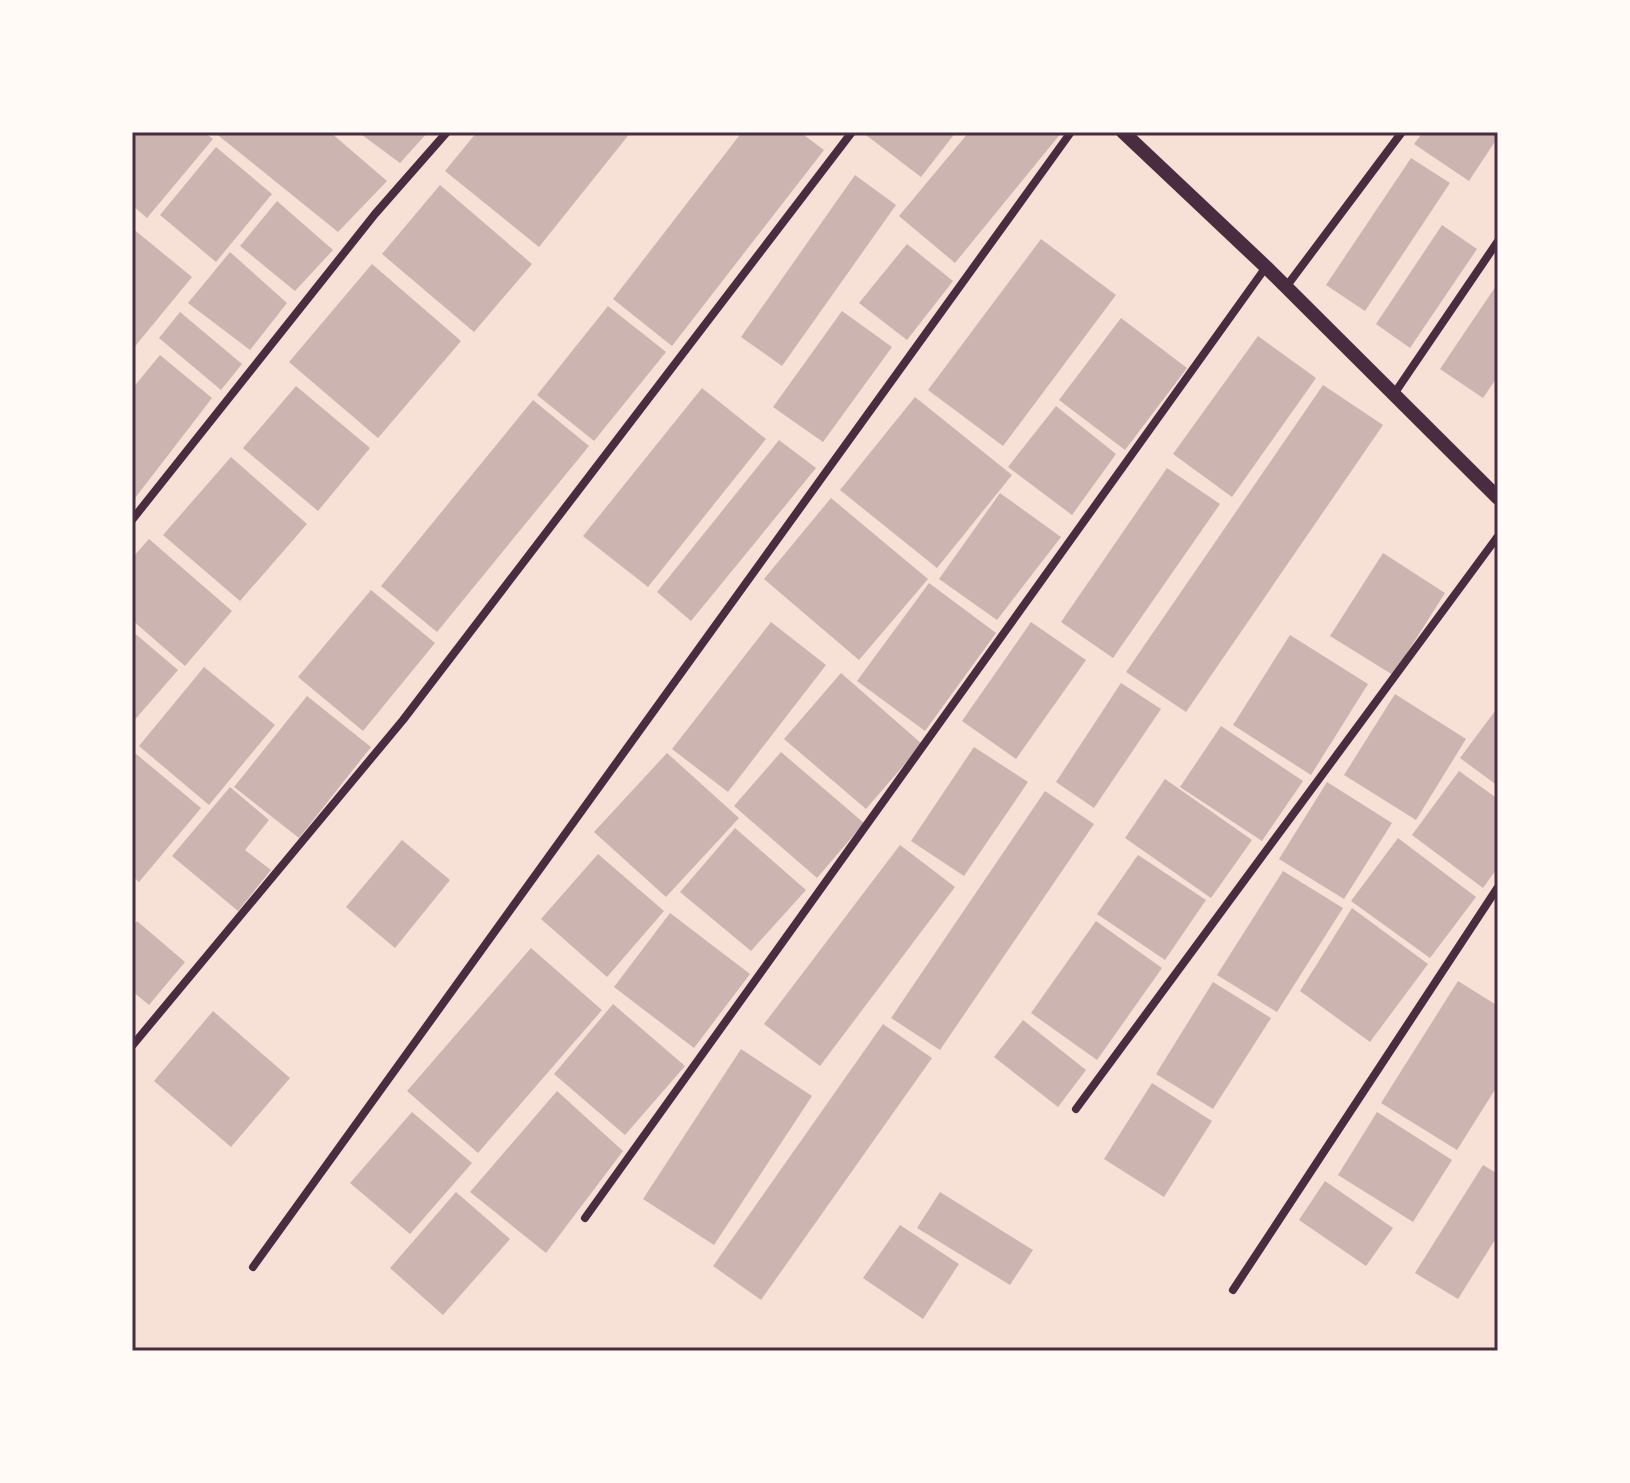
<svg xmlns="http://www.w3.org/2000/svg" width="1630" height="1483" font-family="'Work Sans',sans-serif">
<rect width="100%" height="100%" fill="#f7e1d7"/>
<g fill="#ccb4b1">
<path d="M 139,132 L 204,132 L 213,139 L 147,218 L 132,205 L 132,141 Z"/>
<path d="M 214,132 L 330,132 L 387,181 L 338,232 Z"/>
<path d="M 358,132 L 428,132 L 400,163 Z"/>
<path d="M 477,132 L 631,132 L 539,247 L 445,171 Z"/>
<path d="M 742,132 L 800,132 L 824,150 L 672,346 L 613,299 Z"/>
<path d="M 862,132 L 956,132 L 921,177 Z"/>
<path d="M 969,132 L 1062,132 L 955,263 L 899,216 Z"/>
<path d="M 1423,132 L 1498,132 L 1498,137 L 1469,181 L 1414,144 Z"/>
<path d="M 216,147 L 272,194 L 216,262 L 160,215 Z"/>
<path d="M 1411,158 L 1450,183 L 1365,311 L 1326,285 Z"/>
<path d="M 855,175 L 896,205 L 782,366 L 741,337 Z"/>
<path d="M 440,185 L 532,264 L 474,332 L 382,254 Z"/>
<path d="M 277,201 L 333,250 L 295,291 L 240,246 Z"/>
<path d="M 1442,225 L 1477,249 L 1410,348 L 1376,324 Z"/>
<path d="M 132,228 L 192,277 L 132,350 Z"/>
<path d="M 1041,239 L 1116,295 L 1003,446 L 928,390 Z"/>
<path d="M 907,244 L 953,281 L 907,340 L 859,303 Z"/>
<path d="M 230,252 L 287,303 L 250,350 L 188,303 Z"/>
<path d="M 372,264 L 461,341 L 378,438 L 289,362 Z"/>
<path d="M 1498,283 L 1498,376 L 1483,398 L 1440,369 Z"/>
<path d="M 608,306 L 666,352 L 594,441 L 537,395 Z"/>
<path d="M 842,311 L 892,347 L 823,442 L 773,407 Z"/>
<path d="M 180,312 L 242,364 L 221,390 L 159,338 Z"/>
<path d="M 1121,318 L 1187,368 L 1125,450 L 1059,400 Z"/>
<path d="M 1258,336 L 1316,378 L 1232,497 L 1173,454 Z"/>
<path d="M 160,355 L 212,398 L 132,502 L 132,389 Z"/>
<path d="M 1323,385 L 1383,425 L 1186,712 L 1126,672 Z"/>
<path d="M 296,386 L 370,448 L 318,511 L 243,448 Z"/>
<path d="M 702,388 L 766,439 L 648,587 L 583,536 Z"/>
<path d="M 915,397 L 1012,475 L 937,568 L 840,490 Z"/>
<path d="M 533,400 L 589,446 L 437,632 L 381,586 Z"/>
<path d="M 1056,406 L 1116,454 L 1072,515 L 1008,467 Z"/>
<path d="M 779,440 L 816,468 L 691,621 L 657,592 Z"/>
<path d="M 231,457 L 307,524 L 240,601 L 163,535 Z"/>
<path d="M 1167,468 L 1220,504 L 1113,658 L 1061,622 Z"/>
<path d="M 1000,493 L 1061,537 L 997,620 L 939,579 Z"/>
<path d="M 831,498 L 928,579 L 859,660 L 764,579 Z"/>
<path d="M 149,539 L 232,611 L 185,666 L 132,620 L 132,558 Z"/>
<path d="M 1383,553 L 1445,593 L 1393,675 L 1330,636 Z"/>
<path d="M 929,583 L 996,633 L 925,731 L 857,681 Z"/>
<path d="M 371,590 L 435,643 L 363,731 L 298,677 Z"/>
<path d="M 771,622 L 826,665 L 728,792 L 672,749 Z"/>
<path d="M 1031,622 L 1086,660 L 1016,759 L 962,721 Z"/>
<path d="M 132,631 L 178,670 L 132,723 Z"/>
<path d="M 1290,635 L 1368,684 L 1311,775 L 1233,725 Z"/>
<path d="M 204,667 L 275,725 L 209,805 L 139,746 Z"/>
<path d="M 841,673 L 922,744 L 866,809 L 784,739 Z"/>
<path d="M 1121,683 L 1161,709 L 1094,808 L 1056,782 Z"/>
<path d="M 1395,694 L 1466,739 L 1416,820 L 1344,775 Z"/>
<path d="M 307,696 L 371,747 L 299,838 L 234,787 Z"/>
<path d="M 1498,707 L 1498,786 L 1460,758 Z"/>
<path d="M 1221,726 L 1303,781 L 1262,841 L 1180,787 Z"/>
<path d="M 974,747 L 1028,782 L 964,876 L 911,841 Z"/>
<path d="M 781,752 L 864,823 L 817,878 L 734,806 Z"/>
<path d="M 135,753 L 201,808 L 139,882 L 132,876 L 132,757 Z"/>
<path d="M 667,753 L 739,818 L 666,897 L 594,832 Z"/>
<path d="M 1459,771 L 1498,799 L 1498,867 L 1483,888 L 1412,835 Z"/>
<path d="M 1165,779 L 1252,840 L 1211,898 L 1125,838 Z"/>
<path d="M 1327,782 L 1392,823 L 1344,899 L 1279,859 Z"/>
<path d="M 230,787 L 269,820 L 245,850 L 271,870 L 238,911 L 172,856 Z"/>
<path d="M 1045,791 L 1094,824 L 940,1050 L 891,1018 Z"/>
<path d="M 735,828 L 806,890 L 751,951 L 680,892 Z"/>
<path d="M 1398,838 L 1476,897 L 1430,958 L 1351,901 Z"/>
<path d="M 402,840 L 450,880 L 395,948 L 346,907 Z"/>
<path d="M 900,845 L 955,887 L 820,1066 L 764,1024 Z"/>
<path d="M 598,854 L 664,911 L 607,977 L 541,919 Z"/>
<path d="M 1138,855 L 1206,900 L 1165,960 L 1097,914 Z"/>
<path d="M 1283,871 L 1343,908 L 1277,1012 L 1217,975 Z"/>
<path d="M 1352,908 L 1428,964 L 1370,1042 L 1300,991 Z"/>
<path d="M 670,913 L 750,974 L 694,1048 L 614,987 Z"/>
<path d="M 137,921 L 185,962 L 149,1005 L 132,991 L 132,927 Z"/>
<path d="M 1096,921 L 1162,968 L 1097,1060 L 1031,1013 Z"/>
<path d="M 531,948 L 602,1010 L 478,1153 L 407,1091 Z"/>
<path d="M 1458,981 L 1498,1006 L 1498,1085 L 1457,1150 L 1381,1103 Z"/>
<path d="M 1213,982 L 1271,1018 L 1213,1109 L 1156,1074 Z"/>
<path d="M 613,1004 L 685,1066 L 625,1135 L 554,1074 Z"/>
<path d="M 213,1011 L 290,1078 L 231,1147 L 154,1081 Z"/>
<path d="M 1023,1020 L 1086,1070 L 1058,1107 L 994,1057 Z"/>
<path d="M 883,1024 L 932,1058 L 761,1300 L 713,1266 Z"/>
<path d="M 741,1049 L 812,1096 L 714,1245 L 643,1199 Z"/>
<path d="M 1152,1083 L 1212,1121 L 1164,1197 L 1104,1159 Z"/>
<path d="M 557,1091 L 623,1151 L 546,1253 L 470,1192 Z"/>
<path d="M 412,1112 L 472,1163 L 410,1234 L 350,1183 Z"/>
<path d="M 1377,1112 L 1452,1160 L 1413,1222 L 1338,1175 Z"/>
<path d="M 1483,1165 L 1498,1174 L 1498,1235 L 1458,1299 L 1415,1273 Z"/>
<path d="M 1325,1181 L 1393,1228 L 1366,1266 L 1299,1220 Z"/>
<path d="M 456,1192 L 510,1239 L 443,1315 L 390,1268 Z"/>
<path d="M 940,1192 L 1033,1250 L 1010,1285 L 917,1228 Z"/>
<path d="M 900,1225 L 959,1264 L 923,1319 L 863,1278 Z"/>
</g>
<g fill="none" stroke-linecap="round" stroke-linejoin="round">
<g stroke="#4a2c40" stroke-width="8">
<path d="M 1286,287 L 1402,132"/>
<path d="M 1394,394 L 1498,241"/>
<path d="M 132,520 L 375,214 L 447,132"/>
<path d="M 132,1046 L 403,720 L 852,132"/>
<path d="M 1076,1109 L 1498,536"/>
<path d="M 585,1218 L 1266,267"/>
<path d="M 253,1267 L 1071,132"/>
<path d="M 1233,1290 L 1498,887"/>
</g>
<path stroke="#4a2c40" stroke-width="14" d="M 1123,132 L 1266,267 L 1498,498"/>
</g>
<rect width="1630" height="1483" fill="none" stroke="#fffaf5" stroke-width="268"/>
<rect x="134" y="134" width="1362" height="1215" fill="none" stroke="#4a2c40" stroke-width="3"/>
</svg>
